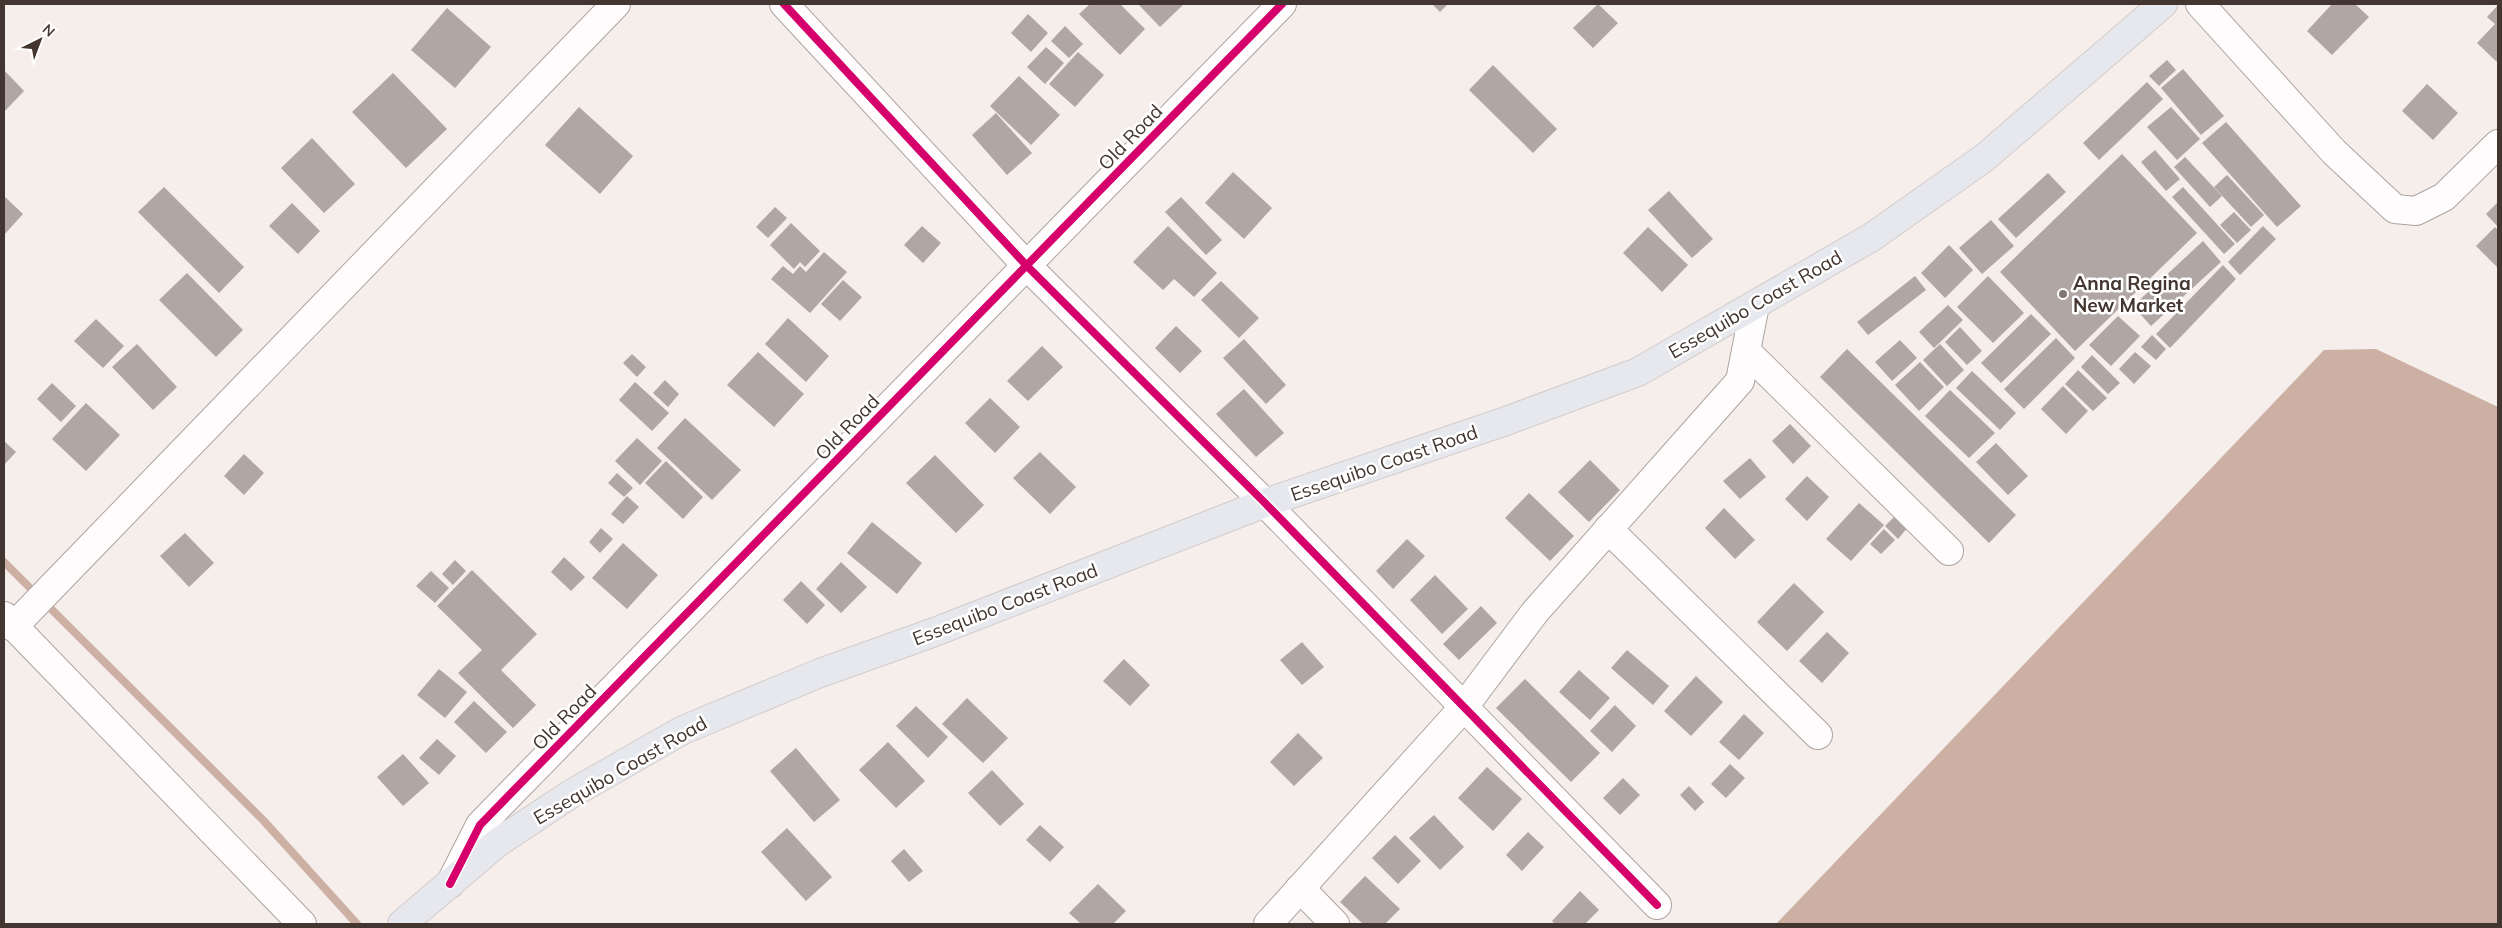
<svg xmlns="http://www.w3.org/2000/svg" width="2502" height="928" font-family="Mulish,sans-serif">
<rect width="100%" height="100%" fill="#f6eeeb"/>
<path fill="#cdb0a4" d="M 2376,349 L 2498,407 L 2498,924 L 1776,924 L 2324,350 Z"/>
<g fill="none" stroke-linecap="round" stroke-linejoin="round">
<path stroke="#cdb0a4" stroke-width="8" d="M 4,562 L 263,820 L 357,924"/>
</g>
<g fill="#b0a6a3">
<path d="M 1090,4 L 1120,4 L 1145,29 L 1120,55 L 1079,14 Z"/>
<path d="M 1138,4 L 1184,4 L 1160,27 Z"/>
<path d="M 1432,4 L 1448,4 L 1440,12 Z"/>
<path d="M 1598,4 L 1618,23 L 1593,48 L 1573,28 Z"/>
<path d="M 2332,4 L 2355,4 L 2369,17 L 2332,55 L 2307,31 Z"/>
<path d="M 2498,5 L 2498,63 L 2477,43 L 2495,24 L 2487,17 Z"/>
<path d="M 447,8 L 491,47 L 455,88 L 411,50 Z"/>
<path d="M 1028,14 L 1048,33 L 1031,52 L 1011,33 Z"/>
<path d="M 1065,26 L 1083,44 L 1069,58 L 1051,41 Z"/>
<path d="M 1046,47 L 1064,63 L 1045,84 L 1027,67 Z"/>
<path d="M 1078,52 L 1104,75 L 1075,107 L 1049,84 Z"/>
<path d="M 2167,60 L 2176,70 L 2159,86 L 2149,76 Z"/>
<path d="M 1493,65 L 1557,129 L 1533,153 L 1469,90 Z"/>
<path d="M 2183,69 L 2224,116 L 2201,135 L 2161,88 Z"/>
<path d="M 4,70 L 24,91 L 4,112 Z"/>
<path d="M 393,73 L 447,129 L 406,168 L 352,112 Z"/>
<path d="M 1019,76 L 1060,115 L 1031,145 L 990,106 Z"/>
<path d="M 2147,82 L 2163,99 L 2099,160 L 2083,143 Z"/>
<path d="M 2427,84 L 2458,113 L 2433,140 L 2402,111 Z"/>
<path d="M 579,107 L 633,156 L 600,194 L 545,145 Z"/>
<path d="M 2171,107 L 2200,139 L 2177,160 L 2147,127 Z"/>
<path d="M 996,113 L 1032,153 L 1007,175 L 972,135 Z"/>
<path d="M 2226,122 L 2301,206 L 2277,227 L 2202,143 Z"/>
<path d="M 312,138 L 355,184 L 324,213 L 281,168 Z"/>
<path d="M 2155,150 L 2180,179 L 2166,191 L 2141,162 Z"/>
<path d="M 2122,154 L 2197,233 L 2075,351 L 2000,272 Z"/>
<path d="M 2185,157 L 2222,196 L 2210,207 L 2174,167 Z"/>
<path d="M 1233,172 L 1272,208 L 1244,239 L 1205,203 Z"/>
<path d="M 2048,173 L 2066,192 L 2016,238 L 1998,219 Z"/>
<path d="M 2227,175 L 2264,215 L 2251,227 L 2214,187 Z"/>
<path d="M 164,187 L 244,267 L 219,293 L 138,212 Z"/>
<path d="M 2183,187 L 2235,244 L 2224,254 L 2172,197 Z"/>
<path d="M 1669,191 L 1713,239 L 1692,258 L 1648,210 Z"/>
<path d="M 4,196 L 23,214 L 4,235 Z"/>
<path d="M 1181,197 L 1222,240 L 1206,255 L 1165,212 Z"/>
<path d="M 2498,202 L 2498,227 L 2486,214 Z"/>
<path d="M 292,203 L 320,231 L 298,254 L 269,226 Z"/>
<path d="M 775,207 L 787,218 L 768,238 L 756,227 Z"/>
<path d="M 2234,212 L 2251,230 L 2237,243 L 2220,225 Z"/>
<path d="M 1991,220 L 2014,246 L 1982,274 L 1959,248 Z"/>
<path d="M 791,223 L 820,251 L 805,267 L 800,262 L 794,269 L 770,245 Z"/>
<path d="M 922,226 L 941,243 L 923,263 L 904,245 Z"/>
<path d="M 1168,226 L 1217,273 L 1194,297 L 1174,279 L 1163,290 L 1133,262 Z"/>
<path d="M 2263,226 L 2276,239 L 2240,275 L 2228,262 Z"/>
<path d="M 1648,227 L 1688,265 L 1662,292 L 1623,253 Z"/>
<path d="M 2495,227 L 2498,230 L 2498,268 L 2476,246 Z"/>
<path d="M 2203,241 L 2221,262 L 2151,326 L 2133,306 Z"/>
<path d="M 1949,245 L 1973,270 L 1945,298 L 1921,273 Z"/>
<path d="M 824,252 L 847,272 L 810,313 L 771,279 L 783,266 L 793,274 L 800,266 L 806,272 Z"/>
<path d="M 2223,265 L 2236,279 L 2170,348 L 2156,334 Z"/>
<path d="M 187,273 L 243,330 L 216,357 L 159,300 Z"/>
<path d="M 1915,276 L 1926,290 L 1868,335 L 1857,322 Z"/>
<path d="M 1988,276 L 2024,313 L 1993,343 L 1957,307 Z"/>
<path d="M 843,280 L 862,297 L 840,321 L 821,304 Z"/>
<path d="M 1221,281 L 1259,318 L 1239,338 L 1201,300 Z"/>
<path d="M 1948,305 L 1963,320 L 1934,348 L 1919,332 Z"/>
<path d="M 2031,314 L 2051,334 L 2001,383 L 1981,363 Z"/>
<path d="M 2118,316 L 2140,336 L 2111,366 L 2089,345 Z"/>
<path d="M 788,318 L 829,356 L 806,382 L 765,344 Z"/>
<path d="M 96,319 L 124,346 L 103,368 L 74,341 Z"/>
<path d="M 1176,326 L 1202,351 L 1180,373 L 1155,348 Z"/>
<path d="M 1960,327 L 1982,351 L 1967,365 L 1945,342 Z"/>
<path d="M 2152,335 L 2166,349 L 2156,360 L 2141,347 Z"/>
<path d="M 2056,338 L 2075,358 L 2024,409 L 2004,389 Z"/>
<path d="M 1244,339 L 1286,385 L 1266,404 L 1223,358 Z"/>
<path d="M 1900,340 L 1917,358 L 1892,381 L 1875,362 Z"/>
<path d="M 137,344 L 177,387 L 153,410 L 112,367 Z"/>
<path d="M 1940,344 L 1964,370 L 1947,386 L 1923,360 Z"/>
<path d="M 1042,346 L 1063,367 L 1028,401 L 1007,381 Z"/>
<path d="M 1847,349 L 2016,515 L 1989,543 L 1820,377 Z"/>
<path d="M 758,352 L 804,394 L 774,427 L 727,385 Z"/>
<path d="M 2135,352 L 2151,366 L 2134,384 L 2119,369 Z"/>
<path d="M 632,354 L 646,367 L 637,377 L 623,363 Z"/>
<path d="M 2092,355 L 2120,383 L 2108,394 L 2081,367 Z"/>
<path d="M 1920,362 L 1944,387 L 1919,411 L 1895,385 Z"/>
<path d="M 2078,370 L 2107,398 L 2093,411 L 2065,384 Z"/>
<path d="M 1972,371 L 2016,413 L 2000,430 L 1956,388 Z"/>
<path d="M 665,380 L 679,394 L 668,407 L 653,393 Z"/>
<path d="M 635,382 L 669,413 L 652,431 L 619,400 Z"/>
<path d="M 52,383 L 76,406 L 61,422 L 37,399 Z"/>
<path d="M 2063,386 L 2088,411 L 2066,434 L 2041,409 Z"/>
<path d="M 1244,389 L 1284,433 L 1256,457 L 1216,414 Z"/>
<path d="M 1950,390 L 1995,433 L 1969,458 L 1925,416 Z"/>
<path d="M 990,398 L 1020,427 L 995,453 L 965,423 Z"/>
<path d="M 86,403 L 120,435 L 86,471 L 52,439 Z"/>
<path d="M 685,418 L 741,470 L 712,500 L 657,448 Z"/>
<path d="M 1790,424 L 1811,446 L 1793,464 L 1772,441 Z"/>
<path d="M 637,438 L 662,461 L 640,485 L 615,461 Z"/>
<path d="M 4,441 L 16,452 L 4,465 Z"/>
<path d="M 1996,443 L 2028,476 L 2008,495 L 1976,462 Z"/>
<path d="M 1040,452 L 1076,487 L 1050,514 L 1013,478 Z"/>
<path d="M 244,454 L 264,473 L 244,495 L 224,476 Z"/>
<path d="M 935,455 L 984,505 L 956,533 L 906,483 Z"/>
<path d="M 1750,458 L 1766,477 L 1740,499 L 1723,481 Z"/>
<path d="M 1590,460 L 1620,490 L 1589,522 L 1558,492 Z"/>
<path d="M 666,461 L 703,497 L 683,519 L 645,483 Z"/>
<path d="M 617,473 L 633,488 L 624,497 L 608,483 Z"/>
<path d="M 1807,476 L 1829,497 L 1807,521 L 1785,499 Z"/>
<path d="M 1529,493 L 1574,536 L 1550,561 L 1505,518 Z"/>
<path d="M 627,496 L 639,507 L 623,524 L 611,514 Z"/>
<path d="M 1859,503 L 1884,525 L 1851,561 L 1826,539 Z"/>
<path d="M 1724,508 L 1755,540 L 1735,559 L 1705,528 Z"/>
<path d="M 1895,516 L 1908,527 L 1898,539 L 1885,526 Z"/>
<path d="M 872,522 L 922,563 L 897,594 L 847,553 Z"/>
<path d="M 601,528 L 613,539 L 600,553 L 589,542 Z"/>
<path d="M 1884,529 L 1895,540 L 1881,554 L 1870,544 Z"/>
<path d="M 185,533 L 214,563 L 189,587 L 160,556 Z"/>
<path d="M 1407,539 L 1425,556 L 1393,589 L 1376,571 Z"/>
<path d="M 623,543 L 658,575 L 627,609 L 592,578 Z"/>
<path d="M 564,557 L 585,577 L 571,591 L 551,572 Z"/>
<path d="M 455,560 L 466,571 L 453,585 L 442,574 Z"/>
<path d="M 841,562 L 867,587 L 841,613 L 816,589 Z"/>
<path d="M 472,570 L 537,634 L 501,670 L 536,705 L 513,728 L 458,673 L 482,650 L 437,606 Z"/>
<path d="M 431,571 L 449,588 L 435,603 L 416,586 Z"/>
<path d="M 1435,575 L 1468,609 L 1442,634 L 1410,600 Z"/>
<path d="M 801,581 L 825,605 L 807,624 L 783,600 Z"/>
<path d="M 1794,583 L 1824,612 L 1787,651 L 1757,622 Z"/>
<path d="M 1481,606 L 1497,623 L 1459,660 L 1443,644 Z"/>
<path d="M 1827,632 L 1849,653 L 1822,683 L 1799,661 Z"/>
<path d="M 1302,642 L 1324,667 L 1302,685 L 1280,660 Z"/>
<path d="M 1627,650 L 1669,686 L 1653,705 L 1611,668 Z"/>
<path d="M 1124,659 L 1150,685 L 1130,706 L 1103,681 Z"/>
<path d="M 439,669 L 467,692 L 445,718 L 417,695 Z"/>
<path d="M 1579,670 L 1610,698 L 1590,720 L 1559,692 Z"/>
<path d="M 1696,676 L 1723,702 L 1691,736 L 1664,711 Z"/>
<path d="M 1525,679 L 1600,753 L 1571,782 L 1496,708 Z"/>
<path d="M 967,698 L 1008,738 L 983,763 L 942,724 Z"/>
<path d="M 474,701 L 507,732 L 486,753 L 454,722 Z"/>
<path d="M 1615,705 L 1636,726 L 1612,752 L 1590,731 Z"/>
<path d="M 916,706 L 948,737 L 928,758 L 896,726 Z"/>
<path d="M 1744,714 L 1764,733 L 1739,760 L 1719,742 Z"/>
<path d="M 1298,733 L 1323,758 L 1294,786 L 1270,762 Z"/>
<path d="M 437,739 L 456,756 L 439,775 L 419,758 Z"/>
<path d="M 888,742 L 925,781 L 896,808 L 859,770 Z"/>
<path d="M 796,748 L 840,800 L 814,822 L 770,771 Z"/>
<path d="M 403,754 L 429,783 L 403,806 L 377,777 Z"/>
<path d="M 1730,764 L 1745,778 L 1726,798 L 1711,784 Z"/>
<path d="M 1487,767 L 1522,799 L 1493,831 L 1458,798 Z"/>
<path d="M 992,770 L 1024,804 L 1000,826 L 968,793 Z"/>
<path d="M 1623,778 L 1640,795 L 1620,815 L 1603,798 Z"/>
<path d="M 1689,786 L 1704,802 L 1695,811 L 1680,795 Z"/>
<path d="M 1434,815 L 1464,847 L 1440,870 L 1409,838 Z"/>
<path d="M 1040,825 L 1064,847 L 1050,862 L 1026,840 Z"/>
<path d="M 787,828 L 832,877 L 806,901 L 761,852 Z"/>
<path d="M 1528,832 L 1544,847 L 1522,871 L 1506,855 Z"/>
<path d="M 1395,835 L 1421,861 L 1398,884 L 1372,858 Z"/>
<path d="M 904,849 L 923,871 L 909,882 L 891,861 Z"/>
<path d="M 1365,876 L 1400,909 L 1385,924 L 1363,924 L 1340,902 Z"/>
<path d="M 1098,884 L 1126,911 L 1113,924 L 1081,924 L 1069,913 Z"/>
<path d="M 1580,891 L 1599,910 L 1585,924 L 1555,924 L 1552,921 Z"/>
</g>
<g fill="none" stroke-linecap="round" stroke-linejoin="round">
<defs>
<g id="minor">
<path d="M 784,4 L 1027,266 L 1265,503 L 1657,905"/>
<path d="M 2200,4 L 2334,152 L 2395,209 L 2416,211 L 2444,197 L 2498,144"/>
<path d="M 1746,351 L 1949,551"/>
<path d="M 1608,529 L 1818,735"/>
<path d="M 4,616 L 302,924"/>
<path d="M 13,627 L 616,4"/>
<path d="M 450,884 L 480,825 L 1282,4"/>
<path d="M 1300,888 L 1335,924"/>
<path d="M 1268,924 L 1463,708 L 1535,612 L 1740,381 L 1755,305"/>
</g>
<path id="major" d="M 402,924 L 497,843 L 571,794 L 683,730 L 820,673 L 932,633 L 1265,503 L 1506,421 L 1638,372 L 1872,237 L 1984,158 L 2163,4"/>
</defs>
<use href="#minor" stroke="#ada4a0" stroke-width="30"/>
<use href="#major" stroke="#d3ccca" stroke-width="30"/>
<use href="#minor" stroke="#fefcfc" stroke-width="28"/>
<use href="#major" stroke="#e6e8ee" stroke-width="28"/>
<defs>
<g id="cycleway">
<path d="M 784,4 L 1027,266 L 1265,503 L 1657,905"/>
<path d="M 450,884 L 480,825 L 1282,4"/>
</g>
</defs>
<use href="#cycleway" stroke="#fff" stroke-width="11"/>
<use href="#cycleway" stroke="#d6006c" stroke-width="8"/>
</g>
<circle fill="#827671" stroke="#fff" stroke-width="2" cx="2063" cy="294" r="5"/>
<g text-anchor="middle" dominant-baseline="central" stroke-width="5" stroke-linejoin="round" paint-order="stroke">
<g font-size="19" fill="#43352f" stroke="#fff">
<text transform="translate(1130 137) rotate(-46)">Old Road</text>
<text transform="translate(1755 304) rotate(-30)">Essequibo Coast Road</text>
<text transform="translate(847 427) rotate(-46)">Old Road</text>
<text transform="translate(1384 463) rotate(-19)">Essequibo Coast Road</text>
<text transform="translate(1005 604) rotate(-21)">Essequibo Coast Road</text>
<text transform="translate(564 717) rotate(-46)">Old Road</text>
<text transform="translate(620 770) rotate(-30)">Essequibo Coast Road</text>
</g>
<g font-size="19" font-weight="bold" fill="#43352f" stroke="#fff" text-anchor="start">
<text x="2073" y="283">Anna Regina<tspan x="2073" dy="22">New Market</tspan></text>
</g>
</g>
<rect width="2502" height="928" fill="none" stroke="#43352f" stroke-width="10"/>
<g transform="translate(40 40) rotate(42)" stroke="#ffffff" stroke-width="4" paint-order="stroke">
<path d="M0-4L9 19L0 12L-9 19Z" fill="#43352f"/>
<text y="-8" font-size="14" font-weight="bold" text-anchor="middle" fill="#43352f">N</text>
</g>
</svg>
